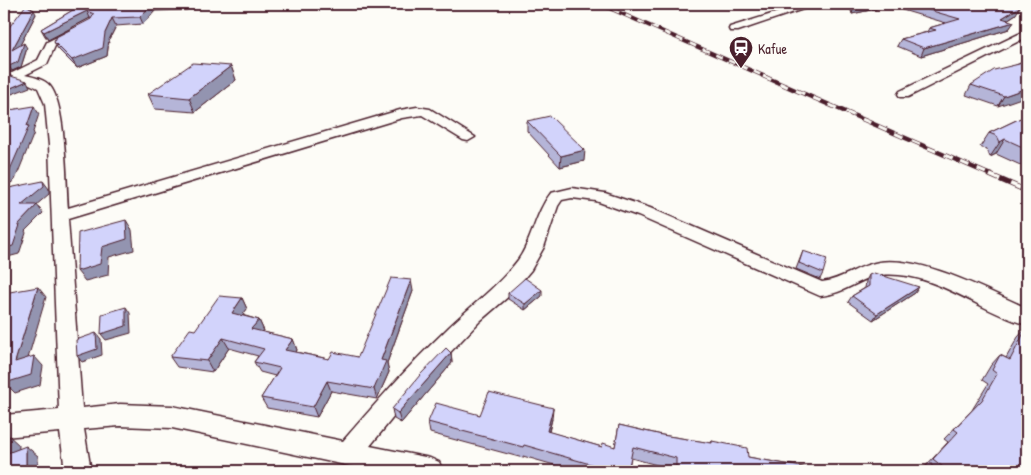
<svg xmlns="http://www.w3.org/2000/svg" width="1031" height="475" font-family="'Patrick Hand',sans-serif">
<rect width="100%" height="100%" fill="#fdfcf7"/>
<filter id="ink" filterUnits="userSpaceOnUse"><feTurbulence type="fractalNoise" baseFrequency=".02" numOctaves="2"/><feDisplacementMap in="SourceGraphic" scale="10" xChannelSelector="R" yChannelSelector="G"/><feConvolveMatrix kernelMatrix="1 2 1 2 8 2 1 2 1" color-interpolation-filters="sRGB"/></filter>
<g filter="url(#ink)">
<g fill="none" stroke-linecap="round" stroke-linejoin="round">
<defs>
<g id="minor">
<path d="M 804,4 L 818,4 L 738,31 L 730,31 L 729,29 L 730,27 Z"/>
<path d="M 73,29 L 78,32 L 77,34 L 55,46 L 47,64 L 25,75 C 34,77 44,79 50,86 C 66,105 66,181 68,208 L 400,110 L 417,107 L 430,109 L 475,137 L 468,141 L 463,140 L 422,115 L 402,118 L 68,219 L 82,408 L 120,404 L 172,406 L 343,441 C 376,403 408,366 444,332 C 468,308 497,288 518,260 C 533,239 535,213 551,193 L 572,188 L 605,193 L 650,208 L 822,282 C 842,280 859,265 879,262 C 923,256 987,291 1027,308 L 1027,325 C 978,311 934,270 881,275 C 861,277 845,294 820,296 L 638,216 L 596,201 L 572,198 L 562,200 L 558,206 L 544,247 L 531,270 L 509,296 L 480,321 L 420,384 L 370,446 L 430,458 L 439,462 L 443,471 L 373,471 L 172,428 L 120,426 L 84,429 L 91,471 L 65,471 L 60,432 L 4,437 L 4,415 L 59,410 L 49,145 L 45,104 L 38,88 L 25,82 L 4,78 L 4,72 L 12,73 L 38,60 L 47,42 Z"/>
<path d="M 1027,30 L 1027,37 L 908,97 L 900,97 L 898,94 L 900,91 Z"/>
</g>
</defs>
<use href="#minor" stroke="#4a1f2b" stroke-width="3"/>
<use href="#minor" fill="#fdfcf7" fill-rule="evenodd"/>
<defs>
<path id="rail-far2" d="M 600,4 L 766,77"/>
<path id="rail-far1" d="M 763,76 L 993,176"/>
<path id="rail" d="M 990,175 L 1027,191"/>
</defs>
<use href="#rail-far2" stroke="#4a1f2b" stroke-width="4"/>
<use href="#rail-far1" stroke="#4a1f2b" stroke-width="4.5"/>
<use href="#rail" stroke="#4a1f2b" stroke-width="5.5"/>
<use href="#rail-far2" stroke="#fdfcf7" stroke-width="2.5" stroke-dasharray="7" stroke-linecap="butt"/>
<use href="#rail-far1" stroke="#fdfcf7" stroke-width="3" stroke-dasharray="9" stroke-linecap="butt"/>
<use href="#rail" stroke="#fdfcf7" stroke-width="4" stroke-dasharray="11" stroke-linecap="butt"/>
</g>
<g fill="#b5b5d8" stroke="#4a1f2b">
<path d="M 83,4 L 194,4 L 187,10 L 155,11 L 143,24 L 116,26 L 109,40 L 107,56 L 77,68 L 58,49 L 54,42 L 92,19 L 90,18 L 48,40 L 45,36 L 41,29 Z"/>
<path d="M 849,4 L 1008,4 L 1016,14 L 1007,20 L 1014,22 L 1009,29 L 921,56 L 897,46 L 901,39 L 927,32 L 929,28 L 946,23 L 889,6 L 852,14 Z"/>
<path d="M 36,14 L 20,45 L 27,48 L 21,67 L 12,71 L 4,71 L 4,30 L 7,30 Z"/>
<path d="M 1027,60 L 998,106 L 966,95 L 971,85 Z"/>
<path d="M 231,66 L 236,80 L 195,112 L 155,109 L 148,94 Z"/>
<path d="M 1027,115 L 1027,168 L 996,154 L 990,157 L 987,150 L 980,147 L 989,133 Z"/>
<path d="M 527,121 L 584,161 L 560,167 L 527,131 Z"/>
<path d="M 803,251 L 823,273 L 820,279 L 796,269 Z"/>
<path d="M 869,275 L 915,293 L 873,320 L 848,302 L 852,296 L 865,288 L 866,281 Z"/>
<path d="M 413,291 L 387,363 L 389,372 L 377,399 L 331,391 L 317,417 L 267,408 L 261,398 L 275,376 L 260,372 L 254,362 L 258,356 L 229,348 L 213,372 L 177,367 L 170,357 L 195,330 L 242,298 L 247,309 L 242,315 L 259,320 L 264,331 L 263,332 L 293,339 L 297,350 L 296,352 L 329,359 L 358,357 Z"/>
<path d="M 508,293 L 542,296 L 525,310 L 508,299 Z"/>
<path d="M 1027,327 L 1027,471 L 921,471 L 948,442 L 944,439 L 972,410 L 988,384 L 982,380 L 991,365 L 1000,355 L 1006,358 L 1018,337 Z"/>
<path d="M 451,353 L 452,363 L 401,423 L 394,419 L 392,409 Z"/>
<path d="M 480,415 L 552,419 L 549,432 L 602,447 L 615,447 L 619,425 L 662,435 L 711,443 L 712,441 L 748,457 L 823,471 L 672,471 L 672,469 L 631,458 L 628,471 L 575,471 L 523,456 L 523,458 L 430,433 L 428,422 Z"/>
</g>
<g fill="#9394b0" stroke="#4a1f2b">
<path d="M 152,4 L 155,11 L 143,24 L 140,17 Z"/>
<path d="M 184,4 L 194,4 L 187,10 Z"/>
<path d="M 869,4 L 889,4 L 889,6 L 852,14 L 854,7 Z"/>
<path d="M 1020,7 L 1016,14 L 998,26 L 1002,18 Z"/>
<path d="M 34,10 L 36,14 L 15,55 L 12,50 Z"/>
<path d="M 87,11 L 90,18 L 48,40 L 44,32 Z"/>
<path d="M 112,18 L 116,26 L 109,40 L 107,56 L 77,68 L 72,60 L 105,33 Z"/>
<path d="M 1014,22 L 1009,29 L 921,56 L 924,48 Z"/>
<path d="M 24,43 L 27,48 L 21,67 L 12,71 L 9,66 Z"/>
<path d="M 231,66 L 236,80 L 195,112 L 189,98 Z"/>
<path d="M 27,81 L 30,87 L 4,97 L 4,91 Z"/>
<path d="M 1027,88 L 1027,96 L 998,106 L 1004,96 Z"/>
<path d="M 34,106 L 39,114 L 33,132 L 34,133 L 15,180 L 4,188 L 4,175 L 27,126 Z"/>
<path d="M 1005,139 L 996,154 L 990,157 L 1000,142 Z"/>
<path d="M 585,150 L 584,161 L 560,167 L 561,156 Z"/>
<path d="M 43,181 L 49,189 L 49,194 L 27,213 L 21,205 Z"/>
<path d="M 37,205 L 43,213 L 25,231 L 26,233 L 19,254 L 4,258 L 4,248 L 18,225 Z"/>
<path d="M 126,220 L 132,230 L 134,250 L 109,257 L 108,275 L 85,281 L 77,271 L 102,247 Z"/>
<path d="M 411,280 L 413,291 L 387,363 L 389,372 L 377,399 L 374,389 L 381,360 Z"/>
<path d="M 38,287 L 46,297 L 24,372 L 15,362 Z"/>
<path d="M 919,287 L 915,293 L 873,320 L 877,314 Z"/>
<path d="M 542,290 L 542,296 L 525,310 L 525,304 Z"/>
<path d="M 242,298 L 247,309 L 237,323 L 232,313 Z"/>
<path d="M 126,307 L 130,313 L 131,333 L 106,340 L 101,334 Z"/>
<path d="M 259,320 L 264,331 L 256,340 L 251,329 Z"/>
<path d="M 96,333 L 101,339 L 102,355 L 82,362 L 77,356 Z"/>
<path d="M 223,338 L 229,348 L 213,372 L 207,361 Z"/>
<path d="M 293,339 L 297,350 L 290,360 L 285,350 Z"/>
<path d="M 451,353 L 452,363 L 401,423 L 398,413 Z"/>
<path d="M 34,356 L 43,366 L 40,385 L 15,393 L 6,384 L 4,384 L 4,373 Z"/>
<path d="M 327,381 L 331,391 L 317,417 L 313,407 Z"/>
<path d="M 553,408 L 552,419 L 546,442 L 547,431 Z"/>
<path d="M 7,434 L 19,445 L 18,465 L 5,454 Z"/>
<path d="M 26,446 L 38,456 L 38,471 L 26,471 Z"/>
</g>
<g fill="#d2d3fb" stroke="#4a1f2b">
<path d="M 83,4 L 173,4 L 152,4 L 140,17 L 112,18 L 105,33 L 103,48 L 72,60 L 54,42 L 56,37 L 91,19 L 94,14 L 87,11 L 44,32 L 41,29 Z"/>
<path d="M 853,4 L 869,4 L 854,7 Z"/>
<path d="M 908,4 L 1008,4 L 1020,7 L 1002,18 L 1014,22 L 924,48 L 901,39 L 936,30 L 929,28 L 960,19 Z"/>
<path d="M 26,5 L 34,10 L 12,50 L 24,43 L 18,62 L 9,66 L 4,66 L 4,30 L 7,30 Z"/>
<path d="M 1027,60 L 1027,88 L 1004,96 L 971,85 L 994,70 L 1019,64 Z"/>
<path d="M 193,63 L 231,66 L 189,98 L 148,94 Z"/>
<path d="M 4,74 L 27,81 L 4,91 Z"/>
<path d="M 34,106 L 27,126 L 29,126 L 9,172 L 4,175 L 4,111 Z"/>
<path d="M 1027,115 L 1027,149 L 1005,139 L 1000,142 L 997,136 L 989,133 Z"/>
<path d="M 550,116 L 585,150 L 561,156 L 527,121 Z"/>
<path d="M 43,181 L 44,186 L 21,205 L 37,205 L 18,225 L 20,225 L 13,246 L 4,248 L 4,189 Z"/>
<path d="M 126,220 L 127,239 L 102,247 L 100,264 L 77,271 L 78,233 Z"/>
<path d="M 803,251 L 827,259 L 823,273 L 799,263 Z"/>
<path d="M 874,273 L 919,287 L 877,314 L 852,296 L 869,286 L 869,275 Z"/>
<path d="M 391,278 L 411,280 L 381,360 L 386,361 L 374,389 L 327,381 L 313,407 L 261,398 L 280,368 L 254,362 L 264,349 L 223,338 L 207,361 L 170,357 L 190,329 L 195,330 L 219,296 L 242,298 L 232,313 L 259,320 L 251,329 L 293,339 L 285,350 L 329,359 L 333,352 L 358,357 Z"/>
<path d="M 525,278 L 542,290 L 525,304 L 508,293 Z"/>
<path d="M 38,287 L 15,362 L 34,356 L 31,375 L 5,383 L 8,372 L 4,373 L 4,293 Z"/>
<path d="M 126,307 L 126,326 L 101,334 L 102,314 Z"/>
<path d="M 1027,327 L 1027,471 L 948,471 L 933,459 L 958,432 L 954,429 L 982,400 L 997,374 L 992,370 L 1000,355 L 1010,360 Z"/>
<path d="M 96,333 L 97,349 L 77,356 L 76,340 Z"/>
<path d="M 446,348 L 451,353 L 398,413 L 392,409 L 420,375 Z"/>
<path d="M 489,392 L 553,408 L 547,431 L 602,447 L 603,443 L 615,447 L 619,425 L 662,435 L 712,443 L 712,441 L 747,448 L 748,457 L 823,471 L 676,471 L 676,458 L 633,447 L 628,471 L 602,471 L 596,469 L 597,466 L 524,445 L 523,447 L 428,422 L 436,403 L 480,415 Z"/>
<path d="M 7,434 L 5,454 L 26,446 L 26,471 L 4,471 L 4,436 Z"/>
<path d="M 930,462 L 935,471 L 922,471 Z"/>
<path d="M 282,468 L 282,471 L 269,471 Z"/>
<path d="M 388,469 L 387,471 L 362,471 L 363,471 Z"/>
</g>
</g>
<defs>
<symbol id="station-pin" viewBox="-11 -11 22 30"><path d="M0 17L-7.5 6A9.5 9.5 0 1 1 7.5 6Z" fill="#4a1f2b" stroke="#fdfcf7"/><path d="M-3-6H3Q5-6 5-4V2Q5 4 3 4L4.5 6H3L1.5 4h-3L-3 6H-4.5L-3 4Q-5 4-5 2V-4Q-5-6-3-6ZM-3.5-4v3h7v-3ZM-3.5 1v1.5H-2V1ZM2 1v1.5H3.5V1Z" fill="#fff"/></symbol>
</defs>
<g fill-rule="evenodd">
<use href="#station-pin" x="727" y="34" width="28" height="38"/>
</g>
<g text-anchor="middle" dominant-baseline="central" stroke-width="5" stroke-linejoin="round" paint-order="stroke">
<g font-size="14" fill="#4a1f2b" stroke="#fdfcf7" text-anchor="start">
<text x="758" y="48">Kafue</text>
</g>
</g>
<rect width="1031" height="475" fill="none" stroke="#fdfcf7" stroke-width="20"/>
<rect x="10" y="10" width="1011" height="455" fill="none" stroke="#4a1f2b" stroke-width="2" filter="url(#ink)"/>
</svg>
